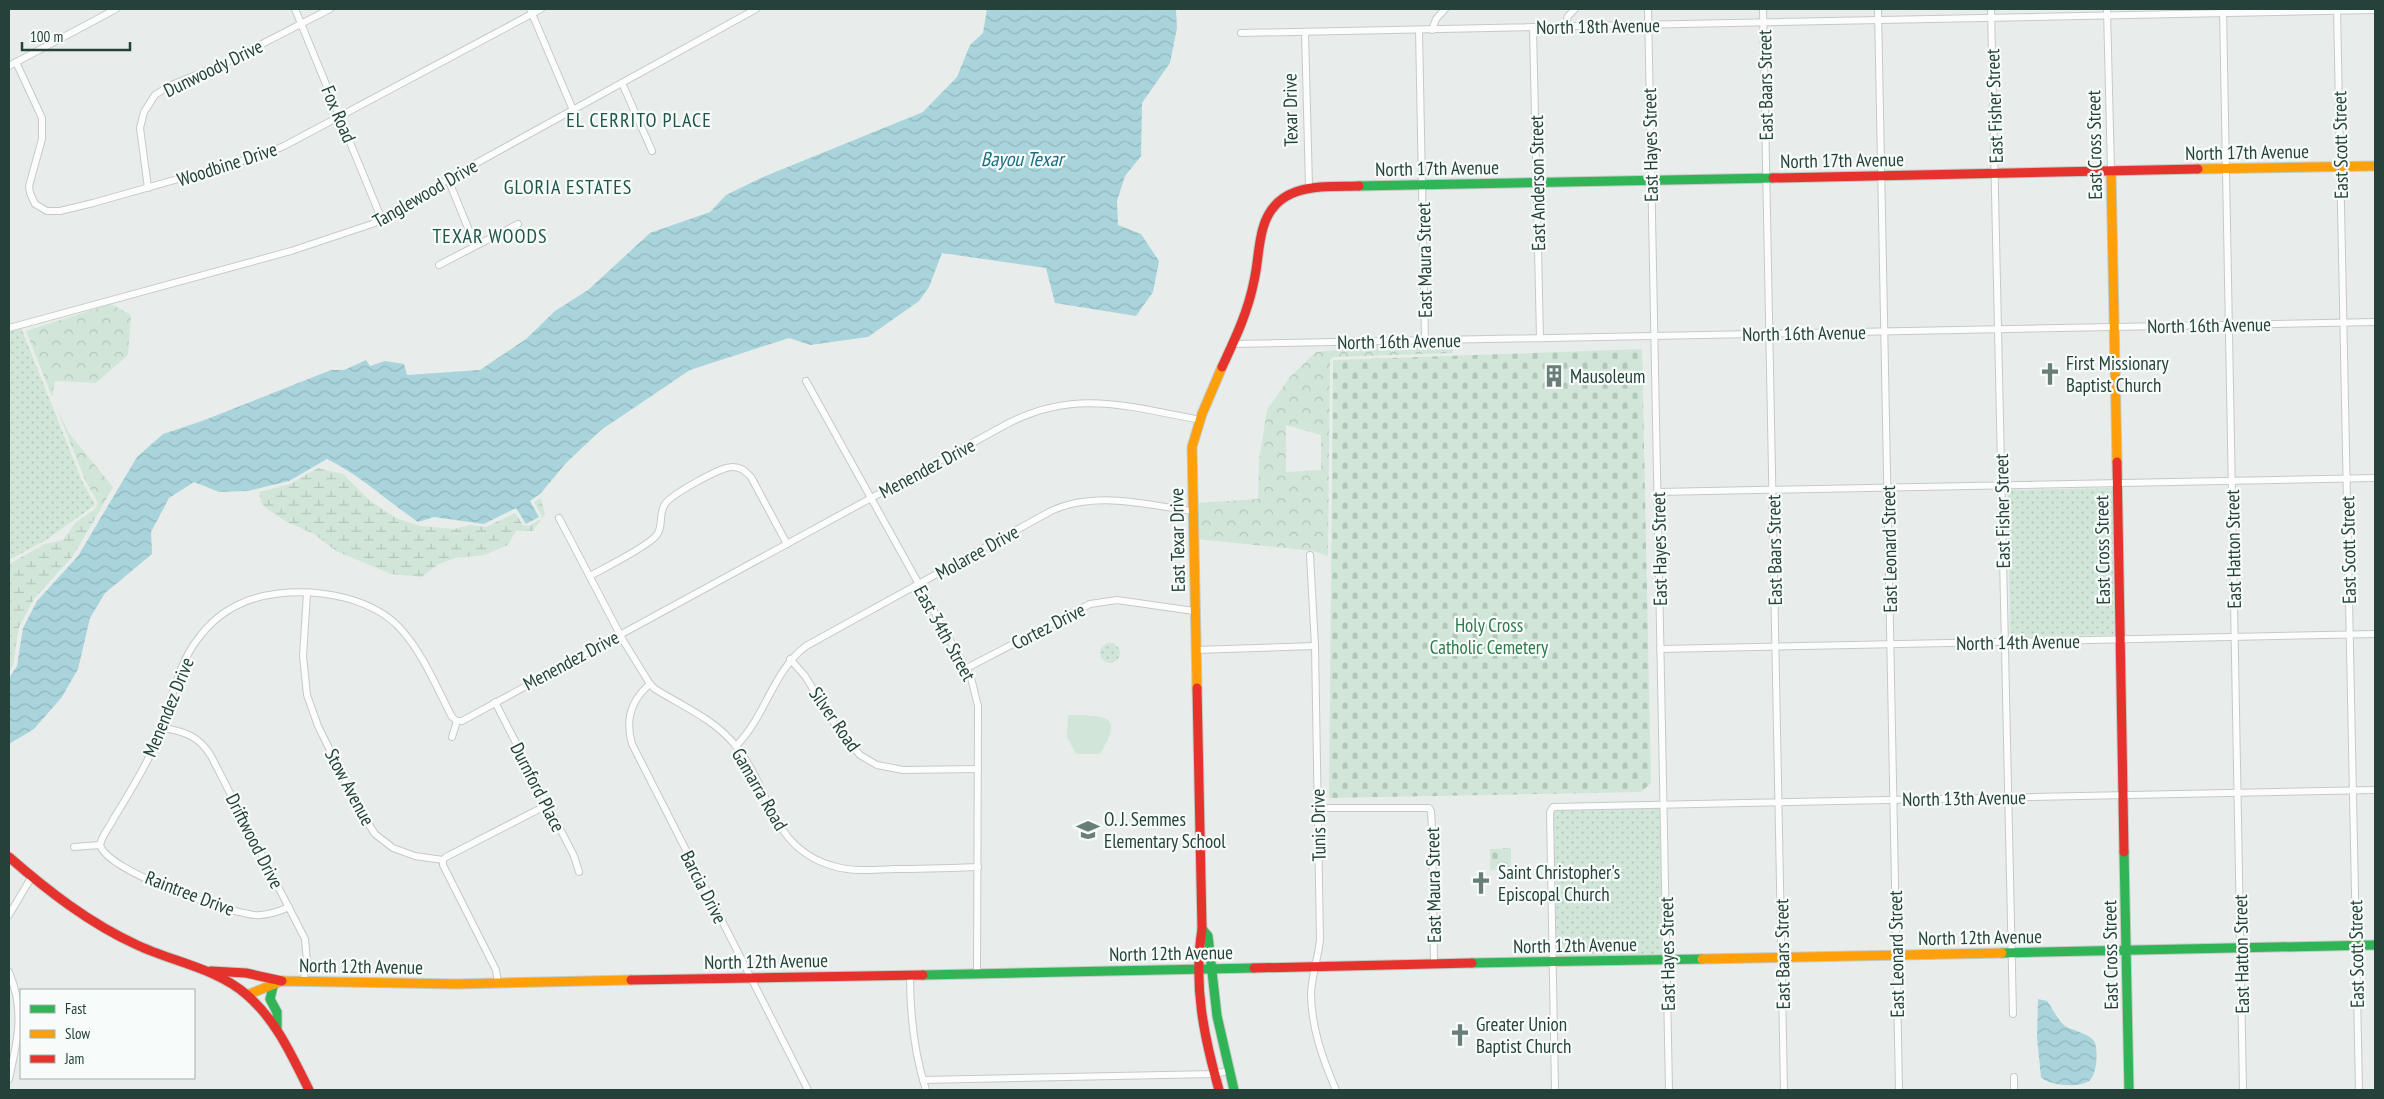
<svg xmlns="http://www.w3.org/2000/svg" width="2384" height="1099" font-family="'PT Sans Narrow',sans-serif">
<defs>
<pattern id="grass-dots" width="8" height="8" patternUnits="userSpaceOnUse" patternTransform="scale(1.25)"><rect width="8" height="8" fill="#d1e6d8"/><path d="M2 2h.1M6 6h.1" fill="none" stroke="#b3c6ba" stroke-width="1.8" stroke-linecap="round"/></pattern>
<pattern id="forest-crowns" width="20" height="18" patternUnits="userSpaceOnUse" patternTransform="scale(1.25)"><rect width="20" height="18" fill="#d1e6d8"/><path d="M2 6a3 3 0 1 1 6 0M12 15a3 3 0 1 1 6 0" fill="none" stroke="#b3c6ba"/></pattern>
<pattern id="wetland-marsh" width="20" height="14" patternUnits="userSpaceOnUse" patternTransform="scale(1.25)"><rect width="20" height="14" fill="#d1e6d8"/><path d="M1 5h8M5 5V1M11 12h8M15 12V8" fill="none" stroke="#b3c6ba"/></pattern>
<pattern id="cemetery-stones" width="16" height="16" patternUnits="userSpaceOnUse" patternTransform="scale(1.25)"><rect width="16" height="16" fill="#d1e6d8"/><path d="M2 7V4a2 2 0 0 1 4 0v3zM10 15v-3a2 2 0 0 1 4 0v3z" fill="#b3c6ba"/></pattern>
<pattern id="water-waves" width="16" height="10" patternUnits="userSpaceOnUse" patternTransform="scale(1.25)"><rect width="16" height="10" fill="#a9d4db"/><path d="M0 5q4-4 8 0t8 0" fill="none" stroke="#91b7bd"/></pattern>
</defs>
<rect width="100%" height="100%" fill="#e8edeb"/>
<g fill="url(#grass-dots)">
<path d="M 20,325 L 82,481 L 95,505 L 46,540 L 9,560 L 9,328 Z"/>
<path d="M 2113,488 L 2114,635 L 2010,637 L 2008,490 Z"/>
<circle cx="1110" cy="653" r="10"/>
<path d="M 1664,805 L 1667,959 L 1553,962 L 1551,809 Z"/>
</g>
<g fill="url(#forest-crowns)" fill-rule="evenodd">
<path d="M 111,304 L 131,315 L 128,355 L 96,383 L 55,381 L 52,397 L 26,331 Z"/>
<path d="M 1453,343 L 1453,353 L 1333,357 L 1330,360 L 1328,556 L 1313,551 L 1197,539 L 1197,503 L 1258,499 L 1259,460 L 1267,410 L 1289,378 L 1316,352 L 1394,344 ZM 1286,425 L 1321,435 L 1321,470 L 1286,472 Z"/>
<path d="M 57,409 L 69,433 L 113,487 L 100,510 L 95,509 L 98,503 L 85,480 Z"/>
</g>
<g fill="url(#wetland-marsh)">
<path d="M 318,468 L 343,474 L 370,501 L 398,519 L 421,526 L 454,529 L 470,525 L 486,527 L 515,513 L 523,525 L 528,526 L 541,519 L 542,516 L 534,502 L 541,498 L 545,514 L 533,531 L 516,531 L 508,545 L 484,555 L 455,558 L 437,565 L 422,577 L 391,574 L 336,551 L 314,534 L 285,521 L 262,505 L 259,492 L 290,484 Z"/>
<path d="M 95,509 L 100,510 L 73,556 L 34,599 L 19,627 L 13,665 L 9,672 L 9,564 L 45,544 L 63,540 L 76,522 Z"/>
</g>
<g fill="url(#cemetery-stones)">
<path d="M 1642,349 L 1651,783 L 1641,792 L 1329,798 L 1333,360 Z"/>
<path d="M 1511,848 L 1511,869 L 1490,870 L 1490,849 Z"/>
</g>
<path fill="#d1e6d8" d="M 1068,715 C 1104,716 1126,713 1100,754 L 1076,754 L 1067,737 Z"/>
<g fill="url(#water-waves)">
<path d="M 987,9 L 1176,9 L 1177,28 L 1170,63 L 1142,103 L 1141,156 L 1125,176 L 1117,201 L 1118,225 L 1141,234 L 1159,261 L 1153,292 L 1136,316 L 1055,303 L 1046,268 L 942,253 L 929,287 L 919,301 L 868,337 L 810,345 L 789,338 L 690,370 L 601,430 L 566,463 L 541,493 L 530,501 L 539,517 L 526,524 L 516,508 L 484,524 L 434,517 L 418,522 C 387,501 360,475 327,459 L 289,481 L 248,491 L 219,492 L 194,482 L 169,498 L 151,532 L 152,554 L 105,593 L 90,618 L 78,669 L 62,697 L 34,729 L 9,744 L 9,678 L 17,666 L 23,628 L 37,601 L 78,556 L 137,457 L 163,434 L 202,421 L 331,370 L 344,370 L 366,360 L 370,366 L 385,361 L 404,364 L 407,375 L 480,370 L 526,339 L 555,311 L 588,290 L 650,233 L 710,212 L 726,195 L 763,177 L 923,112 L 957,77 L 970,45 L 983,33 Z"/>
<path d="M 2038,999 L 2047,1001 C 2053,1009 2057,1019 2065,1026 C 2073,1031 2092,1034 2095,1043 C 2098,1052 2097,1075 2089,1081 C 2080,1088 2049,1086 2041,1077 L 2037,1038 Z"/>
</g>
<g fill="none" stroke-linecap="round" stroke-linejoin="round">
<defs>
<g id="street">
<path d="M 295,9 L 382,220"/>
<path d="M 530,9 L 573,110"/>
<path d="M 1648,9 L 1669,1090"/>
<path d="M 1763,9 L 1784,1090"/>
<path d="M 1878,9 L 1899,1090"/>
<path d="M 1991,9 L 2013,1014"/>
<path d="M 2107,9 L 2111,171"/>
<path d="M 2223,9 L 2243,1090"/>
<path d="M 2337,9 L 2359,1090"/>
<path d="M 1533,27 L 1540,338"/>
<path d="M 1565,27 L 1568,16 L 1575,9"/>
<path d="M 1419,30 L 1425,340"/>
<path d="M 1432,30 L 1436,19 L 1445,9"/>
<path d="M 1305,32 L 1309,187"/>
<path d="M 1241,33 L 2375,10"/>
<path d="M 16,62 L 42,118 L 42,139 L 29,186 L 30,193 L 35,204 L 47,211 L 60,211 L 93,203 L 263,155 L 284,146 L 541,9"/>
<path d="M 9,66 L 116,9"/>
<path d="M 622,83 L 652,151"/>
<path d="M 448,179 L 475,245"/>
<path d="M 148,188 L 140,128 L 144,112 L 155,95 L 169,86 L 221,65 L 330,9"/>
<path d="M 439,265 L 518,224"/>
<path d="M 9,328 L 291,251 L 372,224 L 393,215 L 453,176 L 756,9"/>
<path d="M 1233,344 L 2375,322"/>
<path d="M 806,381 L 971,678 L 978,706 L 977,973"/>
<path d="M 1658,492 L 2375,478"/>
<path d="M 559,518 L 624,642 L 650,684 L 655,689 C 684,707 714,719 736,746 C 771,789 770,848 833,866 C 853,872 873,870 894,869 C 922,869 950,868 978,867"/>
<path d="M 1310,555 L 1315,646 L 1320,940 C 1318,958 1312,975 1311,993 C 1311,1027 1323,1060 1336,1090"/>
<path d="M 590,576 C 606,567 645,548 656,536 C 664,527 658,514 665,504 C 672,494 719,468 731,467 C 740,466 745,471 751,477 L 787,544"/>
<path d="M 307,593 L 303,656 L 307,695 L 318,726 L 360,811 L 375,834 L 393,848 L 415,856 L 443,860"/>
<path d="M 1660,649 L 2375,634"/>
<path d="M 1195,650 L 1315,646"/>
<path d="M 790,659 L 805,676 L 839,731 L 860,755 L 877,765 L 903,770 L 978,769"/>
<path d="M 965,669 L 1090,604 L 1117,600 L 1194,611"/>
<path d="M 650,684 C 631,700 625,720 632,744 L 808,1090"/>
<path d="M 495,702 L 574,856 L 579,872"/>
<path d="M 162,728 C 184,731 199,736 211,756 L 305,939 L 307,962 L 303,983"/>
<path d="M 452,737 L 457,721"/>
<path d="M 736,746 C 766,716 772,672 806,646 L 1051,511 C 1095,490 1146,505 1193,511"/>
<path d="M 1318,808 L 1429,808 L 1431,811 L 1432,828 L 1434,963"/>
<path d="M 100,845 C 102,835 110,827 114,818 C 128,795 142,773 153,749 C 171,713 173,672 197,640 C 208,625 222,612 240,604 C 284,583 363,590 398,626 C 422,651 436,686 452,717 L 457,721 L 462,721 L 1007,424 C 1075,388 1130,407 1201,420"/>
<path d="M 100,845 C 108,872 227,912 255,915 C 267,916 278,912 289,907"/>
<path d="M 74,847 L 100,845"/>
<path d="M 443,860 L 443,865 L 496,970 L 498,983"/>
<path d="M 443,860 L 446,857 L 547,805"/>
<path d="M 9,915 L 31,878"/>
<path d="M 9,972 C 25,1011 18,1038 9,1079"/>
<path d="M 910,975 C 910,1013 914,1053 926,1090"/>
<path d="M 2014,1077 L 2014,1090"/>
<path d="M 923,1080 L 1214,1074 L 1228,1071"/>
<path d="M 1555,1090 L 1550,812 L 1553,807 L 2375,790"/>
</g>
<g id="fast">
<path d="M 1359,186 L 1773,178"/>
<path d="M 2124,852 L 2129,1090"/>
<path d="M 1202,929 L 1208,936 L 1217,1016 L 1234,1090"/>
<path d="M 2002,953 L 2375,945"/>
<path d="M 1472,963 L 1702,959"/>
<path d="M 923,975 L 1254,968"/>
<path d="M 274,983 L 270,999 L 277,1012 L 277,1028"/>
</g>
<g id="slow">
<path d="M 2198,169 L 2375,166"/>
<path d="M 2111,171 L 2117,462"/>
<path d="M 1197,688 L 1192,447 L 1202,414 L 1222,367"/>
<path d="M 1702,959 L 2002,953"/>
<path d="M 247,995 L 282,981 L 457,984 L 631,980"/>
</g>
<g id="jam">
<path d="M 1773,178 L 2198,169"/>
<path d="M 1222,367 C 1235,339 1248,312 1254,281 C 1258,264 1258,245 1263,228 C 1276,182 1321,187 1359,186"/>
<path d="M 2117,462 L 2124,852"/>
<path d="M 1197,688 L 1202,929 C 1193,985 1204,1037 1219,1090"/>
<path d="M 9,857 C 48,891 89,923 137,945 C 173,962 216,968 247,995 C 276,1020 292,1056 309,1090"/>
<path d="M 1254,968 L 1472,963"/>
<path d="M 211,971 L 246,973 L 282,981"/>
<path d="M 631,980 L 923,975"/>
</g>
</defs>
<use href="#street" stroke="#c5cac8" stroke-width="8"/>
<use href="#fast" stroke="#c3cbc8" stroke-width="11"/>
<use href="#slow" stroke="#c3cbc8" stroke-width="11"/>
<use href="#jam" stroke="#c3cbc8" stroke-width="11"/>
<use href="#street" stroke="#fcfcfc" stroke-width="6"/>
<use href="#fast" stroke="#30b455" stroke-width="9"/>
<use href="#slow" stroke="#ff9f0a" stroke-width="9"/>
<use href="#jam" stroke="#e5322d" stroke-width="9"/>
</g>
<defs>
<symbol id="church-bare" viewBox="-9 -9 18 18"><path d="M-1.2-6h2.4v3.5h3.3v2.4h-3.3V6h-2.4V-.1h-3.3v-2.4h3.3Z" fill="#697e78" stroke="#f7fbf9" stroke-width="2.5" paint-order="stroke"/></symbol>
<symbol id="building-bare" viewBox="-9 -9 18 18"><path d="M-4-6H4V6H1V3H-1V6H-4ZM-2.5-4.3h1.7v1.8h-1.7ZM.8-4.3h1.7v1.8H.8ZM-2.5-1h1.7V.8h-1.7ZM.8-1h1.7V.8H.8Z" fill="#697e78" stroke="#f7fbf9" stroke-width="2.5" paint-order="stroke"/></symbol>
<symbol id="school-bare" viewBox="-9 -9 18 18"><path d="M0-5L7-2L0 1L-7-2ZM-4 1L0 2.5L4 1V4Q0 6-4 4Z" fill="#697e78" stroke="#f7fbf9" stroke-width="2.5" paint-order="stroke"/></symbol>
</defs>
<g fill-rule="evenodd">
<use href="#church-bare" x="2034" y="358" width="32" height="32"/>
<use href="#building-bare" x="1538" y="360" width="32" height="32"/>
<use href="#school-bare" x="1072" y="814" width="32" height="32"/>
<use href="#church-bare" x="1465" y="867" width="32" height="32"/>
<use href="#church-bare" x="1444" y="1019" width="32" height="32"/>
</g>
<g text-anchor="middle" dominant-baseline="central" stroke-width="4.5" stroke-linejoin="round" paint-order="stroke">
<g font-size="19" fill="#24423a" stroke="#f7fbf9">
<text transform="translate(1598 26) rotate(-1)">North 18th Avenue</text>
<text transform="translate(213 68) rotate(-26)">Dunwoody Drive</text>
<text transform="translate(1765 85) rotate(-91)">East Baars Street</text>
<text transform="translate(1994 106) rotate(-92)">East Fisher Street</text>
<text transform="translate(1290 110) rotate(-91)">Texar Drive</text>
<text transform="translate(339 114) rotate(67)">Fox Road</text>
<text transform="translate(1650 145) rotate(-91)">East Hayes Street</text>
<text transform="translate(2094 145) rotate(-91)">East Cross Street</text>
<text transform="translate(2340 145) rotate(-91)">East Scott Street</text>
<text transform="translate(2247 152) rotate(-1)">North 17th Avenue</text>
<text transform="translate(1842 160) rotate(-1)">North 17th Avenue</text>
<text transform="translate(227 164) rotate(-18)">Woodbine Drive</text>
<text transform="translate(1437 168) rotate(-1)">North 17th Avenue</text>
<text transform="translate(1537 183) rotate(-91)">East Anderson Street</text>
<text transform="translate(425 193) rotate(-30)">Tanglewood Drive</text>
<text transform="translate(1424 260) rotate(-91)">East Maura Street</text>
<text transform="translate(2209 325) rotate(-1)">North 16th Avenue</text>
<text transform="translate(1804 333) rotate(-1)">North 16th Avenue</text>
<text transform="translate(1399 341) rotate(-1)">North 16th Avenue</text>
<text transform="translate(927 468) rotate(-28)">Menendez Drive</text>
<text transform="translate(2002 511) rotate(-91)">East Fisher Street</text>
<text transform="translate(1177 540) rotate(-91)">East Texar Drive</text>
<text transform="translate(1659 549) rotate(-91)">East Hayes Street</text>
<text transform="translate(1889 549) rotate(-91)">East Leonard Street</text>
<text transform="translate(2233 549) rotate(-91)">East Hatton Street</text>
<text transform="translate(1774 550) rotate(-91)">East Baars Street</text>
<text transform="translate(2102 550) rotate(-91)">East Cross Street</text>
<text transform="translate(2348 550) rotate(-91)">East Scott Street</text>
<text transform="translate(977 552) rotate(-29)">Molaree Drive</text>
<text transform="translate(1048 626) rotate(-27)">Cortez Drive</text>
<text transform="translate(945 633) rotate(61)">East 34th Street</text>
<text transform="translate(2018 642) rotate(-1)">North 14th Avenue</text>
<text transform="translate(571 660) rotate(-28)">Menendez Drive</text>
<text transform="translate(168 707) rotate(-68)">Menendez Drive</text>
<text transform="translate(835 719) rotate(55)">Silver Road</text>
<text transform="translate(350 787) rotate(62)">Stow Avenue</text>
<text transform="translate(538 787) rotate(63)">Durnford Place</text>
<text transform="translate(760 789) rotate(60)">Gamarra Road</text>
<text transform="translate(1964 798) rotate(-1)">North 13th Avenue</text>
<text transform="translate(1318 825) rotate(-91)">Tunis Drive</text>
<text transform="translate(255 841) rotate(63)">Driftwood Drive</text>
<text transform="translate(1433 885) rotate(-91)">East Maura Street</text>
<text transform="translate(704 887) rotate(63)">Barcia Drive</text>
<text transform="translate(190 893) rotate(21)">Raintree Drive</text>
<text transform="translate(1980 937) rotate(-1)">North 12th Avenue</text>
<text transform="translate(1575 945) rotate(-1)">North 12th Avenue</text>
<text transform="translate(1171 953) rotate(-1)">North 12th Avenue</text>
<text transform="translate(1667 954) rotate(-91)">East Hayes Street</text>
<text transform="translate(1782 954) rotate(-91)">East Baars Street</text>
<text transform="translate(1896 954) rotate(-91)">East Leonard Street</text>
<text transform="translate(2241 954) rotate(-91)">East Hatton Street</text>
<text transform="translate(2356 954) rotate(-91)">East Scott Street</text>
<text transform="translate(2110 955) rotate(-91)">East Cross Street</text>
<text transform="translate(766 961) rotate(-1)">North 12th Avenue</text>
<text transform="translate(361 966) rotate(1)">North 12th Avenue</text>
</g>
<g font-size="19" fill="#24423a" stroke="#f7fbf9" text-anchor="start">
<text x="2066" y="363">First Missionary<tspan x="2066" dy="22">Baptist Church</tspan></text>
<text x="1570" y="376">Mausoleum</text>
<text x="1104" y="819">O. J. Semmes<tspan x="1104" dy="22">Elementary School</tspan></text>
<text x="1498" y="872">Saint Christopher's<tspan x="1498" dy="22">Episcopal Church</tspan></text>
<text x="1476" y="1024">Greater Union<tspan x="1476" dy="22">Baptist Church</tspan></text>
</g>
<g font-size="19" fill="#2d7a4b" stroke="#f7fbf9">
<text x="1489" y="625">Holy Cross<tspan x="1489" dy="22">Catholic Cemetery</tspan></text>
</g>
<g font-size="20" letter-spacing="1" fill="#1f5548" stroke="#f7fbf9">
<text x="639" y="120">EL CERRITO PLACE</text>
<text x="568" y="187">GLORIA ESTATES</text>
<text x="490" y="236">TEXAR WOODS</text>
</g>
<g font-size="20" font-style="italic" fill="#1c6f80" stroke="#f7fbf9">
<text x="1022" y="159">Bayou Texar</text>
</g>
</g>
<rect width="2384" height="1099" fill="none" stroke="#24423a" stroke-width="20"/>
<rect x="20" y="989" width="175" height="90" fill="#f7fbf9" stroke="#a3b1ad"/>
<rect x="30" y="1005" width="25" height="8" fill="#30b455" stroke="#a3b1ad"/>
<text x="65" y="1014" font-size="15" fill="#24423a">Fast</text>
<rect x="30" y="1030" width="25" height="8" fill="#ff9f0a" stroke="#a3b1ad"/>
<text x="65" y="1039" font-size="15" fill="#24423a">Slow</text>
<rect x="30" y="1055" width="25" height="8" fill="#e5322d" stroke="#a3b1ad"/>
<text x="65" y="1064" font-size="15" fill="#24423a">Jam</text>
<path d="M22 42v8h108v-8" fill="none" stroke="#24423a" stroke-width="2.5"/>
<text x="30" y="42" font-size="15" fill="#24423a" stroke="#f7fbf9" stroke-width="4" paint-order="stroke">100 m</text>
</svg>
